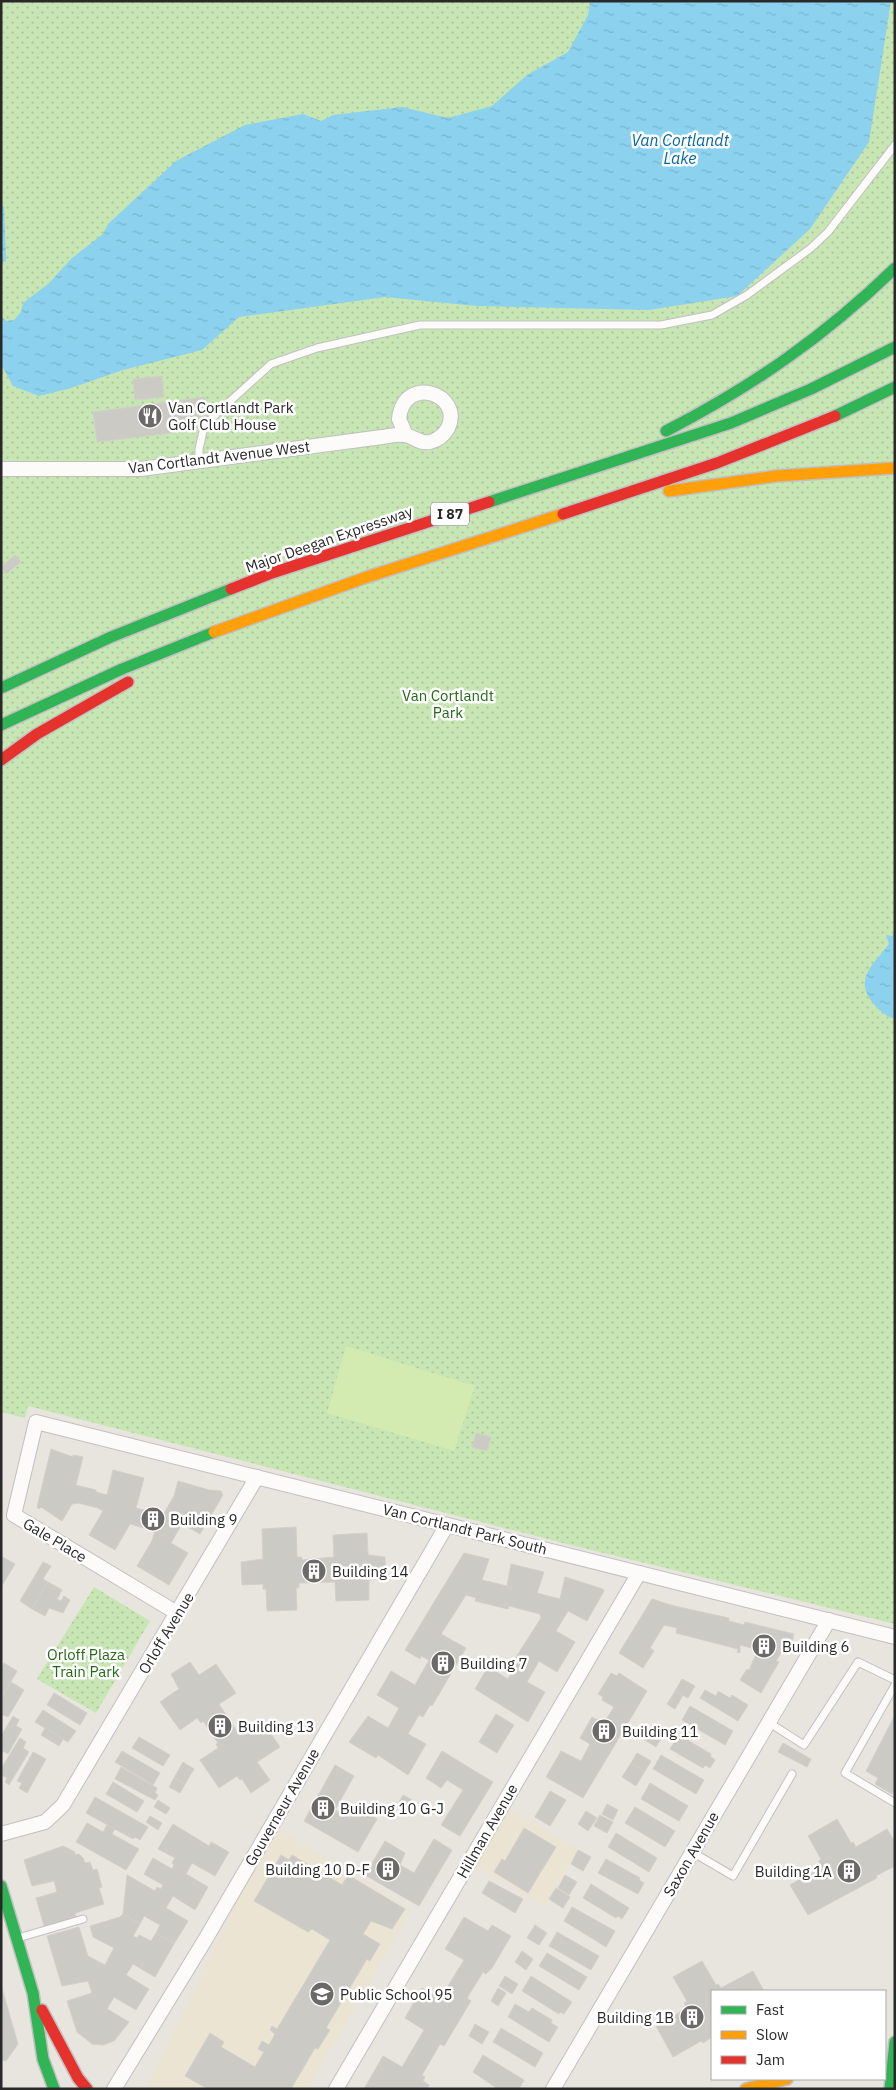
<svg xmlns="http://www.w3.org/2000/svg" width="896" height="2090" font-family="'IBM Plex Sans',sans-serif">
<defs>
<pattern id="park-dots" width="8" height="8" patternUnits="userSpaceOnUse" patternTransform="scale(1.25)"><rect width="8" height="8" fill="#c7e6b4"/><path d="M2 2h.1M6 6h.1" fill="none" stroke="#abc59b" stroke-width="1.8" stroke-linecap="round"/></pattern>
<pattern id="water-ripples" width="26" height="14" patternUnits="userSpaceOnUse" patternTransform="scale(1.25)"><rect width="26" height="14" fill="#8cd2ee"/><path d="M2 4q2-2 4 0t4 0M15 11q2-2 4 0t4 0" fill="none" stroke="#79b4cc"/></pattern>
</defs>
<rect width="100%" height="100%" fill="#e8e4de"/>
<g fill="#ece4d2">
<path d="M 507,1808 L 578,1849 L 545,1906 L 473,1865 Z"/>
<path d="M 278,1829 L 411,1910 L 308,2089 L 146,2087 L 260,1854 Z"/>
</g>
<g fill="url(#park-dots)">
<path d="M 1,1 L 895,1 L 895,1624 L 571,1545 L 28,1406 L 25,1418 L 1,1412 Z"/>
<path d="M 94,1587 L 150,1621 L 96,1713 L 37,1679 Z"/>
</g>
<path fill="#d3eab1" d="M 346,1346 L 475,1386 L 454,1451 L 327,1413 Z"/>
<g fill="url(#water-ripples)">
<path d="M 590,1 L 891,1 L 869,142 L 810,229 L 737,296 L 649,310 L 477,306 L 385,297 L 239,317 L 202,350 L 123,370 L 71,388 L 39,396 L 13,386 L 1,364 L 1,316 L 6,321 L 14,320 L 21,312 L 23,303 L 48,284 L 72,258 L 103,234 L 108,224 L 176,161 L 245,125 L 303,114 L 321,121 L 333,115 L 402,107 L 448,118 L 492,106 L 527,75 L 568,52 L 588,15 Z"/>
<path d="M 1,204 L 4,207 L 6,260 L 1,266 Z"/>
<path d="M 895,932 L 895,1019 C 886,1016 878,1010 873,1003 C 853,979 874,964 889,944 L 886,935 L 892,936 Z"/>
</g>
<g fill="#cccac5" stroke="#d3d0ca">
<path d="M 162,376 L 164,397 L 135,400 L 133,379 Z"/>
<path d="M 205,397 L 208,420 L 191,424 L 188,431 L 97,442 L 93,412 Z"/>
<path d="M 15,555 L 21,562 L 6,574 L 1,567 Z"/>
<path d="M 476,1433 L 491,1437 L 487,1451 L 472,1447 Z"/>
<path d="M 51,1449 L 73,1457 L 73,1455 L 83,1457 L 76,1485 L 96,1490 L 96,1492 L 107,1495 L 113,1470 L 144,1478 L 136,1508 L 163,1515 L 174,1496 L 178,1481 L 209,1490 L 221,1491 L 223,1495 L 200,1534 L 182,1524 L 171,1543 L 188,1553 L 169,1585 L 137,1566 L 152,1541 L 155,1531 L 130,1524 L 115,1550 L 89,1535 L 103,1511 L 98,1508 L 78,1503 L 72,1504 L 62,1521 L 41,1507 L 39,1509 L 37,1507 Z"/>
<path d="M 296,1527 L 297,1557 L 302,1557 L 302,1560 L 334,1557 L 333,1535 L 367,1533 L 368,1555 L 385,1557 L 386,1579 L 369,1580 L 369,1600 L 336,1601 L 335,1582 L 299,1583 L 299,1588 L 296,1588 L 297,1610 L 267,1611 L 266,1589 L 263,1589 L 263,1584 L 242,1585 L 241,1562 L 263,1559 L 262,1529 Z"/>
<path d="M 464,1553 L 489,1559 L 482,1580 L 507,1586 L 511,1564 L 544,1572 L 537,1593 L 560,1599 L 565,1577 L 603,1589 L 604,1591 L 587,1621 L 568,1611 L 556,1631 L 575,1642 L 557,1672 L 539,1661 L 527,1682 L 545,1692 L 528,1722 L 475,1689 L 488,1667 L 508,1679 L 514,1667 L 511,1665 L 541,1618 L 540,1614 L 509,1606 L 508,1609 L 475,1601 L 476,1598 L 466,1595 L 441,1634 L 466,1648 L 432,1706 L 430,1705 L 423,1717 L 419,1715 L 408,1734 L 426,1744 L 408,1775 L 378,1755 L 376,1758 L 349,1742 L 368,1716 L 388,1728 L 399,1708 L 377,1695 L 391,1671 L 415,1685 L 429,1660 L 421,1656 L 420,1659 L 405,1650 Z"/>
<path d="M 1,1556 L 15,1564 L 1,1587 Z"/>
<path d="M 43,1562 L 51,1566 L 43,1579 L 48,1582 L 32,1609 L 20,1601 Z"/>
<path d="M 48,1582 L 62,1590 L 57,1599 L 61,1601 L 64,1596 L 70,1600 L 63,1613 L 49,1608 L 45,1616 L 32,1609 Z"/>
<path d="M 652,1599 L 674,1606 L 729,1618 L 729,1621 L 744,1625 L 745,1622 L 794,1634 L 793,1639 L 788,1646 L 786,1645 L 776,1661 L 779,1662 L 761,1693 L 740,1680 L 747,1669 L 749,1670 L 758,1650 L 740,1645 L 740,1653 L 737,1652 L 738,1649 L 676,1633 L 677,1628 L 664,1625 L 650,1648 L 654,1651 L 643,1668 L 619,1653 Z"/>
<path d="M 190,1662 L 199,1675 L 216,1664 L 236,1693 L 219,1704 L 240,1736 L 262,1721 L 280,1747 L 257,1762 L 270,1780 L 251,1793 L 242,1779 L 240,1780 L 237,1776 L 219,1788 L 200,1760 L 218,1748 L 216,1744 L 218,1743 L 203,1721 L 201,1723 L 197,1718 L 180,1730 L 160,1702 L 179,1689 L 171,1674 Z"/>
<path d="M 4,1663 L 17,1671 L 3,1695 L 1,1668 Z"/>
<path d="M 611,1673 L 617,1676 L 619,1673 L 647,1691 L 583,1798 L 546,1777 L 561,1751 L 581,1761 L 590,1744 L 580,1738 L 592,1717 L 604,1723 L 614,1707 L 602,1700 L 603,1697 L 598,1694 Z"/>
<path d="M 682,1679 L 695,1686 L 688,1698 L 675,1691 Z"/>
<path d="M 11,1682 L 24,1690 L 8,1717 L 1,1714 L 1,1698 Z"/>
<path d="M 705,1690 L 716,1696 L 718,1691 L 730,1698 L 732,1695 L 748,1705 L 738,1721 L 700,1698 Z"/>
<path d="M 675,1691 L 683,1695 L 675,1709 L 667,1704 Z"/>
<path d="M 54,1693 L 87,1713 L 80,1725 L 47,1705 Z"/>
<path d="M 690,1706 L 733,1731 L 725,1745 L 682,1720 Z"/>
<path d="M 43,1710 L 76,1731 L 68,1742 L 35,1722 Z"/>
<path d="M 496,1714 L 514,1725 L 497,1753 L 479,1742 Z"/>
<path d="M 895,1715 L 895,1789 L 892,1794 L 875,1784 L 878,1778 L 866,1771 Z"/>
<path d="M 13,1716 L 19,1720 L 16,1726 L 22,1729 L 8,1754 L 3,1751 L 1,1755 L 1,1736 Z"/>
<path d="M 652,1727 L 664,1734 L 656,1747 L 645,1740 Z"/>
<path d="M 45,1728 L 63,1739 L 59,1746 L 41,1735 Z"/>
<path d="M 679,1735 L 711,1754 L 710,1756 L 715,1760 L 710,1768 L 705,1765 L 703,1768 L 670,1749 Z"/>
<path d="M 139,1737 L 170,1755 L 163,1766 L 132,1748 Z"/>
<path d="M 20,1738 L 26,1742 L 23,1748 L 29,1752 L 9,1785 L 5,1782 L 7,1778 L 1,1775 L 1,1769 Z"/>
<path d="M 783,1743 L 811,1759 L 807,1767 L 778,1752 Z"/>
<path d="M 122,1751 L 160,1773 L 153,1785 L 115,1762 Z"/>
<path d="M 442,1751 L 493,1782 L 460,1836 L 441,1825 L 463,1790 L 447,1780 L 441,1788 L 426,1778 Z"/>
<path d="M 33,1752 L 46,1759 L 27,1793 L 19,1788 L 22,1783 L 17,1781 Z"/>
<path d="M 637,1753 L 651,1761 L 645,1771 L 631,1763 Z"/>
<path d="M 661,1755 L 704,1780 L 696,1794 L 653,1769 Z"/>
<path d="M 183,1762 L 194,1769 L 185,1784 L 174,1778 Z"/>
<path d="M 631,1763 L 645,1771 L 636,1786 L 622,1777 Z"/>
<path d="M 335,1765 L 354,1776 L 335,1810 L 350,1818 L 357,1807 L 377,1819 L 358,1852 L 304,1821 Z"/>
<path d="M 121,1767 L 157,1788 L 155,1793 L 158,1795 L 155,1800 L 115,1779 Z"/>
<path d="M 174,1778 L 185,1784 L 180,1793 L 169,1787 Z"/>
<path d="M 113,1782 L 144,1801 L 137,1812 L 106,1794 Z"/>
<path d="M 650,1783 L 688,1806 L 679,1821 L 641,1799 Z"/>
<path d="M 550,1791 L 566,1800 L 550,1826 L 535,1817 Z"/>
<path d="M 403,1795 L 412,1800 L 406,1811 L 397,1806 Z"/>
<path d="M 95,1797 L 148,1827 L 140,1840 L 135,1837 L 133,1839 L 86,1813 Z"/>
<path d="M 158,1800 L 170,1808 L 166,1814 L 154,1807 Z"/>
<path d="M 607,1804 L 618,1810 L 613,1820 L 602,1814 Z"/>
<path d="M 635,1807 L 675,1831 L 665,1847 L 625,1823 Z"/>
<path d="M 586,1811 L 597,1818 L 588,1831 L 578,1824 Z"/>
<path d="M 600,1815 L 613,1822 L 607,1833 L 594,1826 Z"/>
<path d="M 150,1816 L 162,1823 L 158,1830 L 146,1822 Z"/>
<path d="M 837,1819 L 851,1843 L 853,1842 L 856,1847 L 887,1829 L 895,1842 L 895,1866 L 876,1876 L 877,1878 L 808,1915 L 790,1885 L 822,1867 L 819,1861 L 821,1859 L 808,1836 Z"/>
<path d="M 87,1823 L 103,1832 L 107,1825 L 115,1829 L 112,1834 L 139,1849 L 126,1870 L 76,1842 Z"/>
<path d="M 173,1824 L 209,1846 L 211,1842 L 229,1852 L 215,1876 L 192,1863 L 186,1874 L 208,1887 L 195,1910 L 173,1896 L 166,1908 L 188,1921 L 174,1944 L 156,1933 L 160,1925 L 144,1916 L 140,1924 L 123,1914 L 127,1875 L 155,1891 L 157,1887 L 161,1889 L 163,1885 L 144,1874 L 153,1858 L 172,1869 L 174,1865 L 172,1863 L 175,1858 L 158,1849 Z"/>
<path d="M 524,1828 L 556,1847 L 528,1893 L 494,1872 L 502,1859 L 505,1861 Z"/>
<path d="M 616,1833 L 657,1858 L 649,1872 L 608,1847 Z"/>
<path d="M 434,1839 L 452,1850 L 419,1906 L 365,1875 L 385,1841 L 405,1853 L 400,1865 L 414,1873 Z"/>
<path d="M 63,1846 L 75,1852 L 75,1855 L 79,1854 L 83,1858 L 85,1863 L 90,1862 L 93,1870 L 97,1869 L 102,1887 L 99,1888 L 104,1904 L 75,1913 L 77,1919 L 45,1929 L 36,1898 L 57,1892 L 54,1881 L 32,1886 L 24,1860 Z"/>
<path d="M 578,1850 L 591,1857 L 583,1871 L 571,1864 Z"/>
<path d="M 281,1855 L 289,1860 L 292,1855 L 342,1885 L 348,1875 L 405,1909 L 392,1929 L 371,1921 L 363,1934 L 380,1944 L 370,1961 L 367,1959 L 326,2028 L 330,2030 L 318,2049 L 315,2048 L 291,2089 L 208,2089 L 185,2076 L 210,2033 L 224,2042 L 221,2047 L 255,2067 L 264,2052 L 258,2049 L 262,2041 L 269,2045 L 275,2034 L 270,2030 L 272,2026 L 277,2029 L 330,1940 L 312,1929 L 308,1932 L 254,1901 Z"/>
<path d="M 606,1859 L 640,1878 L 639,1880 L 644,1883 L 638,1894 L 598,1873 Z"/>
<path d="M 565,1875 L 577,1882 L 569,1895 L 558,1888 Z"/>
<path d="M 489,1881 L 523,1899 L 515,1913 L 482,1893 Z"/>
<path d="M 591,1884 L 629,1908 L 622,1919 L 618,1916 L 616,1918 L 583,1898 Z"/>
<path d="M 556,1888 L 570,1897 L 563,1908 L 549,1899 Z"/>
<path d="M 572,1907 L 615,1931 L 606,1947 L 564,1921 Z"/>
<path d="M 123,1914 L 140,1924 L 133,1936 L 137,1938 L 139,1935 L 151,1941 L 156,1933 L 174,1944 L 155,1977 L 133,1964 L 126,1975 L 149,1989 L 136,2010 L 114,1997 L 107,2009 L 129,2022 L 114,2041 L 103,2045 L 92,2044 L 77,2032 L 67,2001 L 92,1993 L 88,1981 L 62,1986 L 47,1936 L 79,1927 L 88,1956 L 105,1965 L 114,1948 L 93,1937 L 90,1926 L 120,1917 Z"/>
<path d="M 464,1917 L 488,1931 L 492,1925 L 511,1936 L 492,1968 L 486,1974 L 483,1972 L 467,1998 L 471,2001 L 444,2046 L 440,2044 L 422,2075 L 425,2077 L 423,2081 L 429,2085 L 427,2089 L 364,2089 L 383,2056 L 402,2067 L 424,2030 L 405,2018 L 422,1988 L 440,1999 L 464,1960 L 445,1949 Z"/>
<path d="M 535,1925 L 547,1933 L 539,1945 L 527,1938 Z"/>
<path d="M 557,1932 L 599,1956 L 591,1970 L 549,1946 Z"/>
<path d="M 522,1951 L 533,1959 L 526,1970 L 515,1962 Z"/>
<path d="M 547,1953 L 587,1977 L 579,1990 L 539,1966 Z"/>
<path d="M 702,1961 L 716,1985 L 718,1984 L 721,1988 L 753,1971 L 764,1991 L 712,1991 L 712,2037 L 703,2043 L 701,2041 L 673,2057 L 656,2026 L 687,2008 L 684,2003 L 687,2001 L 673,1977 Z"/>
<path d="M 505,1976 L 518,1984 L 512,1994 L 499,1986 Z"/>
<path d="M 531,1976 L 572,2002 L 564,2014 L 560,2012 L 559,2014 L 522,1991 Z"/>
<path d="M 1,1985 L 18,2044 L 6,2061 L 1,2060 Z"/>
<path d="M 498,1988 L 506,1993 L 498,2006 L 491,2001 Z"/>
<path d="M 515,2004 L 529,2012 L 532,2008 L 552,2020 L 551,2023 L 558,2027 L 549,2042 L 508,2017 Z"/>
<path d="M 475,2024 L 489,2032 L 482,2044 L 469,2036 Z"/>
<path d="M 501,2028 L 543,2053 L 535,2067 L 493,2042 Z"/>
<path d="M 483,2055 L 524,2080 L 519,2089 L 498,2089 L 473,2072 Z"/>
</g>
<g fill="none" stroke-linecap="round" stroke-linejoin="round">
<defs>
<g id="lane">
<path d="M 199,463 L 199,449 L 204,427 L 217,413 L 271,364 L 317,348 L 420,325 L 661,325 L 712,315 L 747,295 L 811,248 L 828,232 L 895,145"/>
<path d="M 895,1685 L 845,1773 L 895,1803"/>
<path d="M 768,1722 L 804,1745 L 858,1662 L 895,1680"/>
<path d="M 692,1852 L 733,1876 L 792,1774"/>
<path d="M 18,1938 L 83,1919"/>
</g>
<g id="street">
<path d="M 1,469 L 141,469 L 382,437 C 389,436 398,434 405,435 C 415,437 419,444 430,442 C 438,440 444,435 448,428 C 464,394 404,373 399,419 L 406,435"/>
<path d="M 177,1613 L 14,1515 L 36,1422 L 895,1637"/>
<path d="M 1,1834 L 45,1822 L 63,1805 L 257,1477"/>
<path d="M 114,2089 L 205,1940 L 447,1525"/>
<path d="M 336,2089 L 639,1573"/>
<path d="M 553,2089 L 829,1620"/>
</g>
<g id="fast">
<path d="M 835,416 L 895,387"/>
<path d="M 666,431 C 753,386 825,336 895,268"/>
<path d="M 489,502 L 731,423 L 811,389 L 895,347"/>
<path d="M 1,688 L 111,637 L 231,589"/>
<path d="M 1,725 L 122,669 L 214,632"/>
<path d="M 1,1886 L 33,1993 L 43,2059 L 54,2089"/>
<path d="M 890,2089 L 895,2042"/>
</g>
<g id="slow">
<path d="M 669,491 L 776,476 L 895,468"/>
<path d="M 214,632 L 367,577 L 563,514"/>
<path d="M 746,2089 L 787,2079"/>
</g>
<g id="jam">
<path d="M 563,514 L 717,463 L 835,416"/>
<path d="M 231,589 L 272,573 L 489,502"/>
<path d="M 1,760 L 37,734 L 128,682"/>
<path d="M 42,2010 L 78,2078 L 87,2089"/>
</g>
</defs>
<use href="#lane" stroke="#c1c0c0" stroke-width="9"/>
<use href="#street" stroke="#c1c0c0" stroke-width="16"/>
<use href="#fast" stroke="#c1c0c0" stroke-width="14"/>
<use href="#slow" stroke="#c1c0c0" stroke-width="14"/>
<use href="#jam" stroke="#c1c0c0" stroke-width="14"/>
<use href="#lane" stroke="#fcfbfa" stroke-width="7"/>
<use href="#street" stroke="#fcfbfa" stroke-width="14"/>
<use href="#fast" stroke="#30b455" stroke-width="11"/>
<use href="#slow" stroke="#ff9f0a" stroke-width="11"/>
<use href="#jam" stroke="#e5322d" stroke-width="11"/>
</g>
<defs>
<symbol id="restaurant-disc" viewBox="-11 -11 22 22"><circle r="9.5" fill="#6c6a68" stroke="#fff"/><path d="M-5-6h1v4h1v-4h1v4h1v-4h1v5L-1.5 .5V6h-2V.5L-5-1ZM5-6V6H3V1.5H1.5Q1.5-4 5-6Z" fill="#fff"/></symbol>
<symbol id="building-disc" viewBox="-11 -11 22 22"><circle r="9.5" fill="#6c6a68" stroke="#fff"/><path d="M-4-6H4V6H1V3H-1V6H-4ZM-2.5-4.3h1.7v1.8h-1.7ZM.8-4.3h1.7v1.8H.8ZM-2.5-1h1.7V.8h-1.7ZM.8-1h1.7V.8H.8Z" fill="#fff"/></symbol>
<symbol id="school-disc" viewBox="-11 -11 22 22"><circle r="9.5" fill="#6c6a68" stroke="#fff"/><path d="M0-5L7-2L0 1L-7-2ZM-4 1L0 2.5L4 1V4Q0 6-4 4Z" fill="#fff"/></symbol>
</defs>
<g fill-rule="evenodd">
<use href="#restaurant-disc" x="136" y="402" width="28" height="28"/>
<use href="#building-disc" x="139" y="1505" width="28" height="28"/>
<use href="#building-disc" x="300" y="1557" width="28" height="28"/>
<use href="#building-disc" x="750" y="1632" width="28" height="28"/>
<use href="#building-disc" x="429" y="1649" width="28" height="28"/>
<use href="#building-disc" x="206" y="1712" width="28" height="28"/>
<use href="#building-disc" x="590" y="1717" width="28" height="28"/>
<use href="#building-disc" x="309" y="1794" width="28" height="28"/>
<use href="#building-disc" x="374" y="1855" width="28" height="28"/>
<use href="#building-disc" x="835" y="1857" width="28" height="28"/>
<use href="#school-disc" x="308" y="1980" width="28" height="28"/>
<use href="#building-disc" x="678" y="2003" width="28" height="28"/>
</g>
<g text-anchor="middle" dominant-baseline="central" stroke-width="5" stroke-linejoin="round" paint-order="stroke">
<rect fill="#fff" stroke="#696969" stroke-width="1" x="431" y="502.5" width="38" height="23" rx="4"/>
<g font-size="14" font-weight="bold" fill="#292929">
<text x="450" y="514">I 87</text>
</g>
<g font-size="15" fill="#292929" stroke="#fff" text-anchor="start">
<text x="168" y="407">Van Cortlandt Park<tspan x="168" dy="17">Golf Club House</tspan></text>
<text x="170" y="1519">Building 9</text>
<text x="332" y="1571">Building 14</text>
<text x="782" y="1646">Building 6</text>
<text x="460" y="1663">Building 7</text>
<text x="238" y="1726">Building 13</text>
<text x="622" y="1731">Building 11</text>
<text x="340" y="1808">Building 10 G-J</text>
<text x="370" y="1869" text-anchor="end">Building 10 D-F</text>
<text x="832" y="1871" text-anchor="end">Building 1A</text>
<text x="340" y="1994">Public School 95</text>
<text x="674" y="2017" text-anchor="end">Building 1B</text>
</g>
<g font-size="15" fill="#292929" stroke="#fff">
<text transform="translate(219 457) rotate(-7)">Van Cortlandt Avenue West</text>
<text transform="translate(329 539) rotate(-19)">Major Deegan Expressway</text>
<text transform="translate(465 1529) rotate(14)">Van Cortlandt Park South</text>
<text transform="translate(55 1540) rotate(31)">Gale Place</text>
<text transform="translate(166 1633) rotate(-59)">Orloff Avenue</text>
<text transform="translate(282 1807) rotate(-60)">Gouverneur Avenue</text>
<text transform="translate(487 1831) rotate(-60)">Hillman Avenue</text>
<text transform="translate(691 1854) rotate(-60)">Saxon Avenue</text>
</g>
<g font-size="15" fill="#246a15" stroke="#fff">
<text x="448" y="695">Van Cortlandt<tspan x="448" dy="17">Park</tspan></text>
<text x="86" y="1654">Orloff Plaza<tspan x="86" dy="17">Train Park</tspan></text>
</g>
<g font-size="16" font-style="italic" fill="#0566a1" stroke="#fff">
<text x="680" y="140">Van Cortlandt<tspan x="680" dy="18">Lake</tspan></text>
</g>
</g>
<rect width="896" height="2090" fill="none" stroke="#292929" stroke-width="5"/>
<rect x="711" y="1990" width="175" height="90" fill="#ffffff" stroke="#a9a9a9"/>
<rect x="721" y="2006" width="25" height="8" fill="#30b455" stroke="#a9a9a9"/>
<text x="756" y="2015" font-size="15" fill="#292929">Fast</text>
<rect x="721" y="2031" width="25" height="8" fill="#ff9f0a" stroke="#a9a9a9"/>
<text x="756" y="2040" font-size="15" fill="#292929">Slow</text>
<rect x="721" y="2056" width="25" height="8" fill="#e5322d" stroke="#a9a9a9"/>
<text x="756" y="2065" font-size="15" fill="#292929">Jam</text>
</svg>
